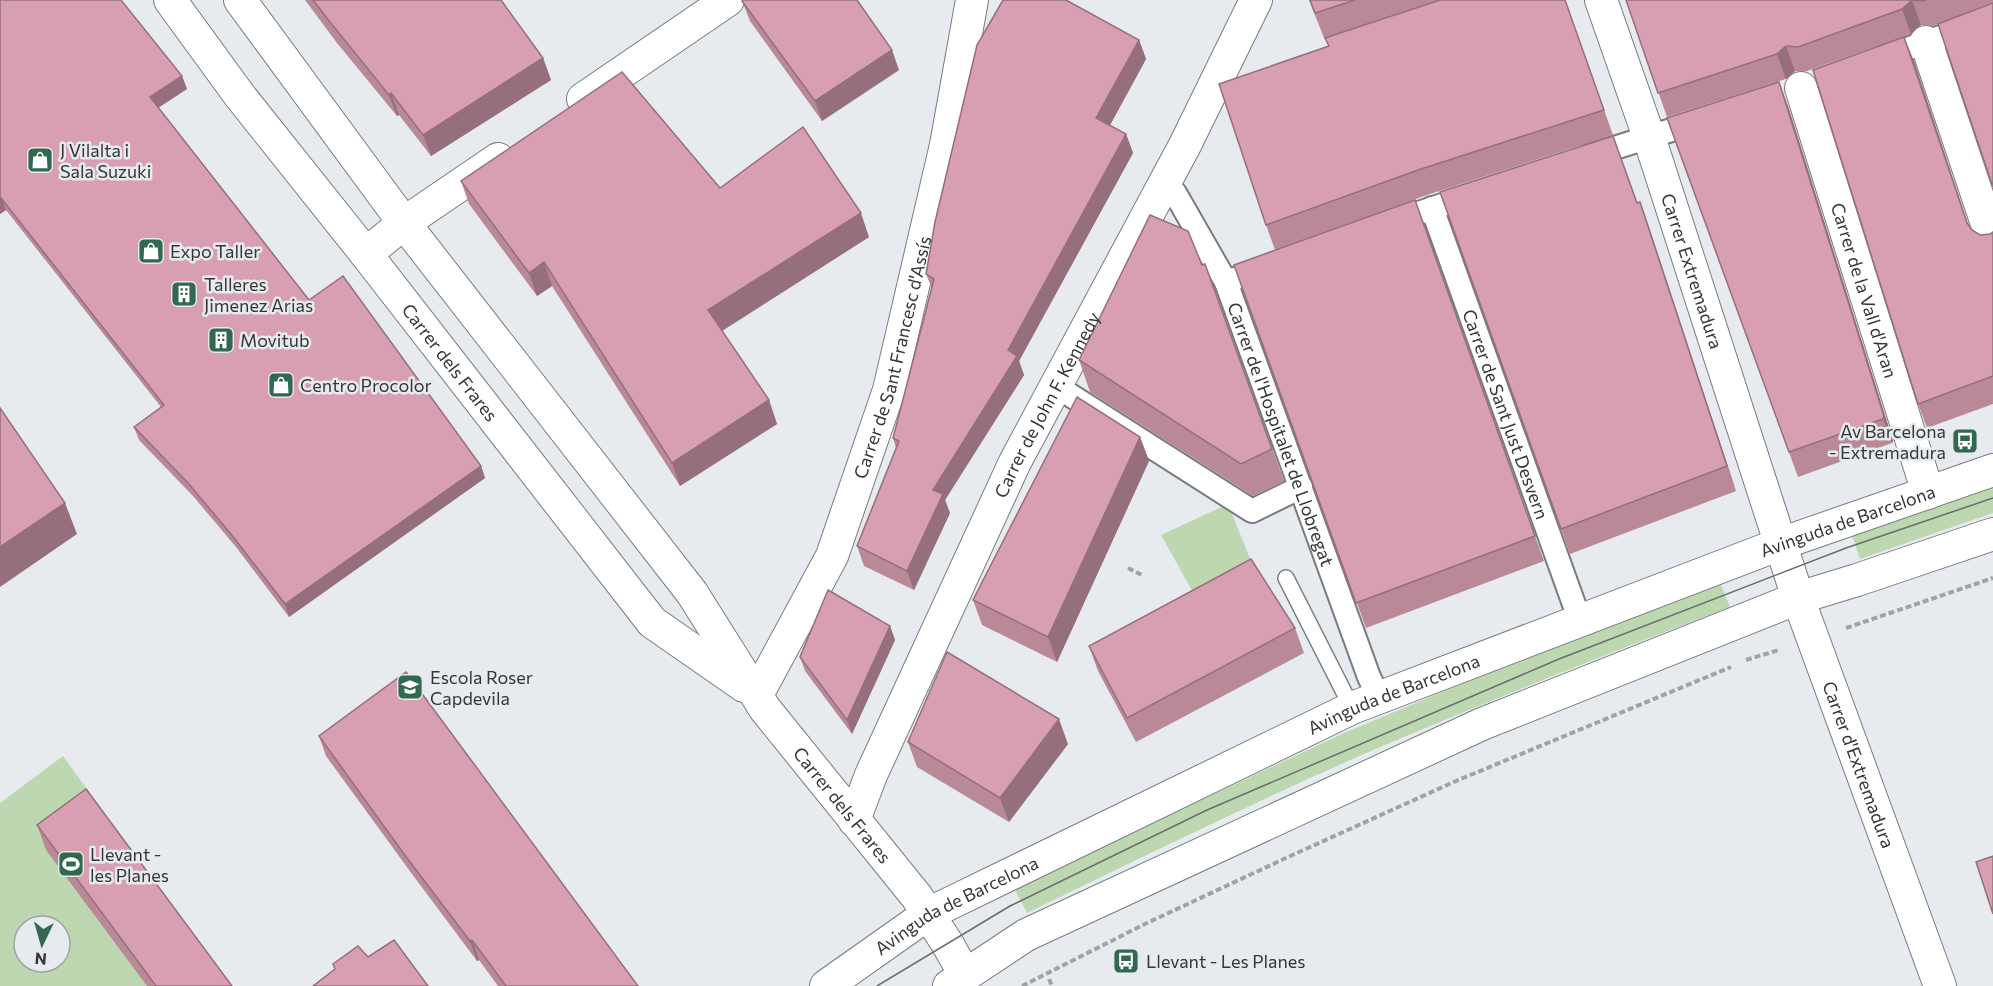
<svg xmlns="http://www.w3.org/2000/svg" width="1993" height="986" font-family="Commissioner,sans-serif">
<rect width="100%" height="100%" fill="#e7ebef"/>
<g fill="#bdd8b1" fill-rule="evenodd">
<path d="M 1993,483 L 1993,513 L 1860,559 L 1851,532 Z"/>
<path d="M 1228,504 L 1257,576 L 1199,603 L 1161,535 Z"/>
<path d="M 1719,580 L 1730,607 C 1607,654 1485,702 1364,754 C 1250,804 1139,859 1027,913 L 1014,888 L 1344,733 L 1497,669 Z"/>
<path d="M 63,756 L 230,986 L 0,986 L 0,803 ZM 24,926 L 60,926 L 60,962 L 24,962 Z"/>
</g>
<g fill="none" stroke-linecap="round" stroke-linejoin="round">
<defs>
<path id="service" d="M 1286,578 L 1352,708"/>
<g id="pedestrian">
<path d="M 1882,58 L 1993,18"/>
<path d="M 1589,156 L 1700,121"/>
<path id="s1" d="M 1165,181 L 1175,193 L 1226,282 L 1369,677 L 1379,697"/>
<path id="s2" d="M 1432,208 L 1580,621"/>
<path d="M 1392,222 L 1472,195"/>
<path d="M 1226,282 L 1268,267"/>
<path d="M 1056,386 L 1252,511 L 1301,487"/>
</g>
<g id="minor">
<path id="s3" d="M 170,0 L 240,96 L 366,254 L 652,622 L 744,686"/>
<path id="s4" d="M 240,0 L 404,223 L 692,593 L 765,709 L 917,897 L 947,943 L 965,975"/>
<path id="s5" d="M 1601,0 L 1649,137 L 1798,598 L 1940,986"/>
<path d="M 1926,42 L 1993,242"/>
<path id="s6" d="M 1801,88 L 1928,493"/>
<path d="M 583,99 L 728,0"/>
<path d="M 366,254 L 404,223 L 498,159"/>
<path id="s7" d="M 757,695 L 832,556 L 889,390 L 946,145 L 972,0"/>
<path id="s8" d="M 854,820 L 871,775 L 1015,462 L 1185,145 L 1256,0"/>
<path id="s9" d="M 826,986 L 928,914 L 1352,708 L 1780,544 L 1993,470"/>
<path d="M 949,986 L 1026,935 L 1482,724 L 1798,598 L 1857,580 L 1993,534"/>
</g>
</defs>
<use href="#service" stroke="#787c7f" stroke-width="18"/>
<use href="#pedestrian" stroke="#787c7f" stroke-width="26"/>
<use href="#minor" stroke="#787c7f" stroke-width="34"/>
<g stroke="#a0a3a6" stroke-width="4" stroke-dasharray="6 3" stroke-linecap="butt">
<path d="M 1128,568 L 1142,575"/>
<path d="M 1846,628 L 1993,578"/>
<path d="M 1746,660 L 1779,650"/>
<path d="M 1049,979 L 1052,986"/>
<path d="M 1022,986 L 1145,924 L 1288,857 L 1456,781 L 1731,667"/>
</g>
<use href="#service" stroke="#fff" stroke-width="15"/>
<use href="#pedestrian" stroke="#fff" stroke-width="22"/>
<use href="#minor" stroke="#fff" stroke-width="32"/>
<path stroke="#696c6d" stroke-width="1.5" d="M 877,986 L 1010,906 L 1207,810 L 1559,659 L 1846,548 L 1993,498"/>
</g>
<g fill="#b98998">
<path d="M 0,0 L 182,76 L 187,89 L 158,107 L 309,300 L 481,466 L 485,478 L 289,617 L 236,547 L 193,496 L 139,440 L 134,427 L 161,407 L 6,210 L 0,214 Z"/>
<path d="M 305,0 L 501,0 L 543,58 L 551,80 L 431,156 L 399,115 L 397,116 L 337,43 Z"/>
<path d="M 1309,0 L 1439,0 L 1324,38 Z"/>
<path d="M 1565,0 L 1613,135 L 1427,195 L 1275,250 L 1266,225 Z"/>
<path d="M 1626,0 L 1993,0 L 1993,187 L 1959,16 L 1932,26 L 1921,25 L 1911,34 L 1807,71 L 1795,71 L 1786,79 L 1667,117 Z"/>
<path d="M 742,1 L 899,70 L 822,121 L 750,21 Z"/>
<path d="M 1139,40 L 1146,59 L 1110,125 L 1126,134 L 1133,153 L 1019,361 L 1024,375 L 945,500 L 950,513 L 914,590 L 864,566 L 857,546 L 896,448 L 893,438 L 932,289 L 926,274 Z"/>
<path d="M 1914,61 L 1968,225 L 1972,230 L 1980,235 L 1990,234 L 1993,232 L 1993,404 L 1927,428 L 1918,404 Z"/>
<path d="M 1788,106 L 1893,441 L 1892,443 L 1798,477 L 1667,118 Z"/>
<path d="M 461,181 L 720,188 L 869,237 L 722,331 L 769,400 L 777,424 L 680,486 L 552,286 L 537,296 L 469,204 Z"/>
<path d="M 1440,192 L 1637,203 L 1640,202 L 1736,491 L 1570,554 Z"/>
<path d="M 1415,200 L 1544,561 L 1366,628 L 1234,265 Z"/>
<path d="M 1205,264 L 1284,481 L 1253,496 L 1090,392 L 1079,360 L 1202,265 Z"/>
<path d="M 1140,437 L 1149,461 L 1057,662 L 982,625 L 973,600 Z"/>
<path d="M 890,626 L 895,640 L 852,734 L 805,671 L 800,657 Z"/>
<path d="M 1295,628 L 1304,653 L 1136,742 L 1098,671 L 1089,646 Z"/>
<path d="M 319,736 L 638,986 L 498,986 L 479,960 L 477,961 L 412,874 L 326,756 Z"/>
<path d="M 908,742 L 1068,744 L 1009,822 L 917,767 Z"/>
<path d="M 37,825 L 232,986 L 147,986 L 46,850 Z"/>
</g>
<g fill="#966f7c">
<path d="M 1912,0 L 1921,25 L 1911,34 L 1902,9 Z"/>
<path d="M 1904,37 L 1914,61 L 1976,248 L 1967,223 Z"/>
<path d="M 1139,40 L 1146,59 L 1103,138 L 1096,118 Z"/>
<path d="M 1786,46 L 1795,71 L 1786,79 L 1777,54 Z"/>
<path d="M 892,50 L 899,70 L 822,121 L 815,101 Z"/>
<path d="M 543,58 L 551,80 L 431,156 L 423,135 Z"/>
<path d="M 182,76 L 187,89 L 155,110 L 150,97 Z"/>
<path d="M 1779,82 L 1788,106 L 1893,441 L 1892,443 L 1883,419 Z"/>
<path d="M 391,93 L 399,115 L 397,116 L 389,95 Z"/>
<path d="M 1126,134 L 1133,153 L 1019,361 L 1024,375 L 945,500 L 950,513 L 914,590 L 907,571 L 933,490 L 1008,350 Z"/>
<path d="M 0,198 L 1,198 L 6,210 L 0,214 Z"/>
<path d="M 1640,202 L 1649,227 L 1736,491 L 1727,466 Z"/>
<path d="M 861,213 L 869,237 L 717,334 L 708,310 Z"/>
<path d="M 544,262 L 552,286 L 537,296 L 529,273 Z"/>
<path d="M 769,400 L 777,424 L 680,486 L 672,463 Z"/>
<path d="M 1140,437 L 1149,461 L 1057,662 L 1048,637 Z"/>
<path d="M 481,466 L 485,478 L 289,617 L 285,604 Z"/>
<path d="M 65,503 L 77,534 L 0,587 L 0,547 Z"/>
<path d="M 890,626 L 895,640 L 852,734 L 847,720 Z"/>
<path d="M 1059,719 L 1068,744 L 1009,822 L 1000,798 Z"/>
<path d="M 472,940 L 479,960 L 477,961 L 470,941 Z"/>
</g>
<g fill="#d79fb1" stroke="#966f7c" stroke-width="1.5">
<path d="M 0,0 L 121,0 L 182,76 L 150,97 L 309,300 L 343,276 L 481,466 L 285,604 L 231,534 L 188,483 L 134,427 L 164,405 L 1,198 L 0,198 Z"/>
<path d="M 313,0 L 501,0 L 543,58 L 423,135 L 391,93 L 389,95 L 330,22 Z"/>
<path d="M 743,0 L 857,0 L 892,50 L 815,101 L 742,1 Z"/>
<path d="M 1003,0 L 1066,0 L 1139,40 L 1096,118 L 1126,134 L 1008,350 L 1017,356 L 933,490 L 943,494 L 907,571 L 857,546 L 899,441 L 893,438 L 934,279 L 926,274 L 935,222 L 977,45 Z"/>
<path d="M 1310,0 L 1355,0 L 1315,13 Z"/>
<path d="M 1440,0 L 1565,0 L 1604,110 L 1418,170 L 1266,225 L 1219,84 L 1329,46 L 1325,38 Z"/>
<path d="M 1626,0 L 1926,0 L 1923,1 L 1912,0 L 1902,9 L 1798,47 L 1786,46 L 1777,54 L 1658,93 Z"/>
<path d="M 1993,3 L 1993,187 L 1938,24 Z"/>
<path d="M 1904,37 L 1967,223 L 1972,230 L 1980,235 L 1990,234 L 1993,232 L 1993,376 L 1918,404 L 1813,70 Z"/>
<path d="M 622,72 L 720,188 L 803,127 L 861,213 L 708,310 L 769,400 L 672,463 L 544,262 L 529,273 L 461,181 Z"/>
<path d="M 1779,82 L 1884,416 L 1883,419 L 1789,452 L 1667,118 Z"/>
<path d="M 1613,136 L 1637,203 L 1640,202 L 1727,466 L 1561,529 L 1440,192 Z"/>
<path d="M 1415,200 L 1535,536 L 1356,603 L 1234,265 Z"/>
<path d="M 1150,215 L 1188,231 L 1202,265 L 1205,264 L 1272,449 L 1241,464 L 1079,360 Z"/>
<path d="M 1077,397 L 1140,437 L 1048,637 L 973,600 Z"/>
<path d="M 0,408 L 65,503 L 0,547 Z"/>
<path d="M 1251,559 L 1295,628 L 1127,718 L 1089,646 Z"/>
<path d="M 828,590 L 890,626 L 847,720 L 800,657 Z"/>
<path d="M 947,652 L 1059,719 L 1000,798 L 908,742 Z"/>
<path d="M 406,672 L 638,986 L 506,986 L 472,940 L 470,941 L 404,854 L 319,736 Z"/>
<path d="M 86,789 L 232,986 L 156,986 L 37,825 Z"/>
<path d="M 1993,856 L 1993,914 L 1976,862 Z"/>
<path d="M 394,940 L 428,986 L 313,986 L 335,969 L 333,964 L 358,946 L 368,957 Z"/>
</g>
<defs>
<symbol id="shop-square" viewBox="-11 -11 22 22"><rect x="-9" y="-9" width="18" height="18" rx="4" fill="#31684f" stroke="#e7ebef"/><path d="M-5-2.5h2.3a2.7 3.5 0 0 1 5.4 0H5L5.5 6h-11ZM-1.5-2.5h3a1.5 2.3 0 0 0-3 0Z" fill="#fff"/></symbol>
<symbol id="building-square" viewBox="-11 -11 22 22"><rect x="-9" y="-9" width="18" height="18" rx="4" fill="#31684f" stroke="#e7ebef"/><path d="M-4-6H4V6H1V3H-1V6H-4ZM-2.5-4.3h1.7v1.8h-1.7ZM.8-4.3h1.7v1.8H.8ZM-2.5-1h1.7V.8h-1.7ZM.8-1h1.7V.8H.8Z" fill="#fff"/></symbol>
<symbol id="bus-square" viewBox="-11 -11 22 22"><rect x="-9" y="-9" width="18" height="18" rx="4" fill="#31684f" stroke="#e7ebef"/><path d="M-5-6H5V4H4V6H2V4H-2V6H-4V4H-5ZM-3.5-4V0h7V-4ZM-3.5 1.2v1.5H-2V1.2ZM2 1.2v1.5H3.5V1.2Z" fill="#fff"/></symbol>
<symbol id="school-square" viewBox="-11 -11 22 22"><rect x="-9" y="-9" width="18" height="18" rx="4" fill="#31684f" stroke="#e7ebef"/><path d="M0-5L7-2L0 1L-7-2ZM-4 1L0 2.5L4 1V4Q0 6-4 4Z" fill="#fff"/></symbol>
<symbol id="stadium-square" viewBox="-11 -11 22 22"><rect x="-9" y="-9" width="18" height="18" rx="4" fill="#31684f" stroke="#e7ebef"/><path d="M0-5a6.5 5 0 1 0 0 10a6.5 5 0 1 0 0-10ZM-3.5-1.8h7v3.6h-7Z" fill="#fff"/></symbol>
</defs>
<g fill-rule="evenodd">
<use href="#shop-square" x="25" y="145" width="30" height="30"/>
<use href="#shop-square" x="136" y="236" width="30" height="30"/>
<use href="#building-square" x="169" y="279" width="30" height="30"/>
<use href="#building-square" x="206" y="325" width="30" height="30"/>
<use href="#shop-square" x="266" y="370" width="30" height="30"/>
<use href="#bus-square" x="1950" y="426" width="30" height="30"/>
<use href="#school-square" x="395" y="672" width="30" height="30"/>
<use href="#stadium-square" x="56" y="849" width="30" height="30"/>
<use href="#bus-square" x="1111" y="946" width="30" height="30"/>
</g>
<g text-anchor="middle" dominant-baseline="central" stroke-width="5" stroke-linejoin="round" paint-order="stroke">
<g font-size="18" fill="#343637" stroke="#e7ebef" text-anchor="start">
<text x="60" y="150">J Vilalta i<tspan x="60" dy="21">Sala Suzuki</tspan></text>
<text x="170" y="251">Expo Taller</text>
<text x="204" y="284">Talleres<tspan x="204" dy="21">Jimenez Arias</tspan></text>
<text x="240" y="340">Movitub</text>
<text x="300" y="385">Centro Procolor</text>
<text x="1946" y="431" text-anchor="end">Av Barcelona<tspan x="1946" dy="21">- Extremadura</tspan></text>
<text x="430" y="677">Escola Roser<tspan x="430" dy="21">Capdevila</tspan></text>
<text x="90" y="854">Llevant -<tspan x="90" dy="21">les Planes</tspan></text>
<text x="1146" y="961">Llevant - Les Planes</text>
</g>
<g font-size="18" fill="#343637" stroke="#e7ebef">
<text stroke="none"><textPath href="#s5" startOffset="286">Carrer Extremadura</textPath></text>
<text stroke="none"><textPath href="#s6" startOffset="212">Carrer de la Vall d'Aran</textPath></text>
<text stroke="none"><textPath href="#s7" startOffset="366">Carrer de Sant Francesc d'Assís</textPath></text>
<text stroke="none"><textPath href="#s3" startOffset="458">Carrer dels Frares</textPath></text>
<text stroke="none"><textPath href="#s8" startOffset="458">Carrer de John F. Kennedy</textPath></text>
<text stroke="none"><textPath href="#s2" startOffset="219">Carrer de Sant Just Desvern</textPath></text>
<text stroke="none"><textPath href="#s1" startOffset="280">Carrer de l'Hospitalet de Llobregat</textPath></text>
<text stroke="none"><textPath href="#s9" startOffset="1126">Avinguda de Barcelona</textPath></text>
<text stroke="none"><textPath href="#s9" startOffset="640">Avinguda de Barcelona</textPath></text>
<text stroke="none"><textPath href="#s5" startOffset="807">Carrer d'Extremadura</textPath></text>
<text stroke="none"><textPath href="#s4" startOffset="1006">Carrer dels Frares</textPath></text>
<text stroke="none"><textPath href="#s9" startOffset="154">Avinguda de Barcelona</textPath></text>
</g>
</g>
<g transform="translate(42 944) rotate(185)"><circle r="28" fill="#e7ebef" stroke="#9fa3a5" stroke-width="1.5"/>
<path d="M0-4.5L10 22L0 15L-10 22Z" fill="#31684f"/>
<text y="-9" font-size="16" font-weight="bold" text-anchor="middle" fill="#343637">N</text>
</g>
</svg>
